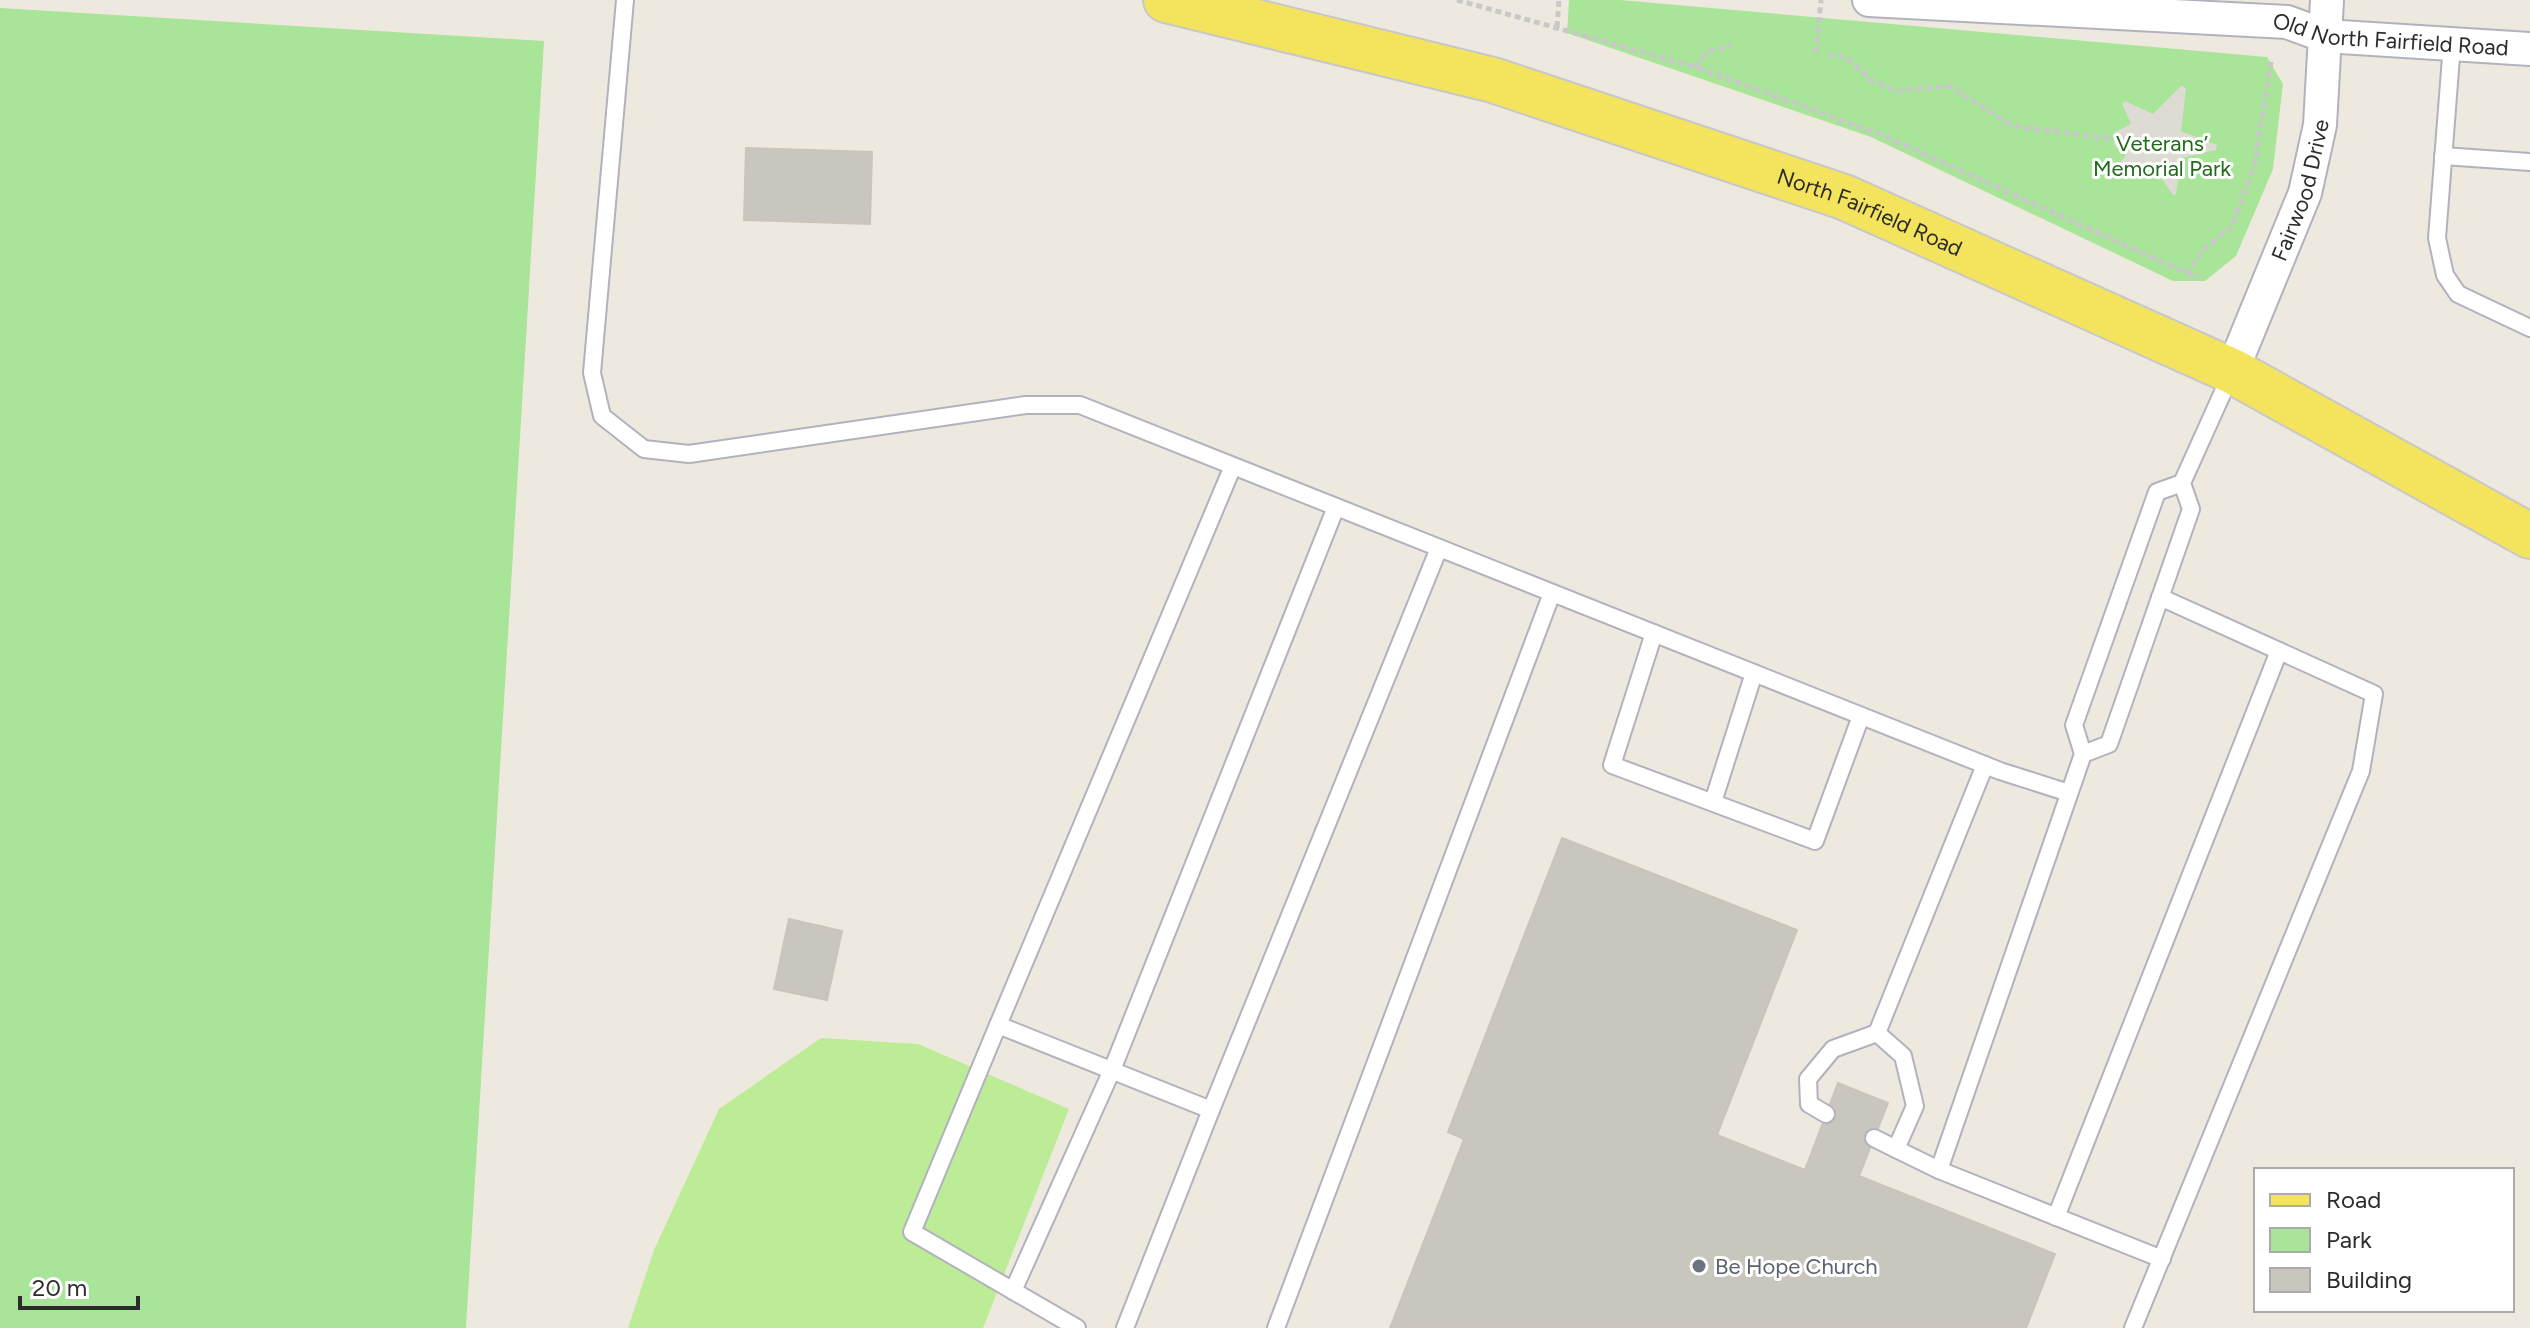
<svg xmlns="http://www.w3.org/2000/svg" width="2530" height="1328" font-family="Figtree,sans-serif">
<rect width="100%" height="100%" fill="#eee9de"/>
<g fill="#a9e599">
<path d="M 1569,0 L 1620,0 L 2267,57 L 2283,84 L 2273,169 L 2236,256 L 2205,281 L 2173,281 L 1871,137 L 1567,33 Z"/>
<path d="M 0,8 L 544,41 L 466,1328 L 0,1328 Z"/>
</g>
<path fill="#bcec95" d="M 821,1038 L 918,1044 L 1069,1109 L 983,1328 L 628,1328 L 654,1250 L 719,1109 Z"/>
<path fill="#dedbd5" d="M 2181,86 L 2186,88 L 2181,131 L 2217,145 L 2216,150 L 2181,158 L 2176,194 L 2173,195 L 2152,164 L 2117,172 L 2116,169 L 2126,155 L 2114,145 L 2114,139 L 2115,132 L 2131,124 L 2122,103 L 2125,101 L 2153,114 Z"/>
<g fill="#c9c6bd" stroke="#c9c5b7" stroke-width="2">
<path d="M 746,148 L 872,152 L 870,224 L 744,220 Z"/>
<path d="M 1562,838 L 1797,930 L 1717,1135 L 1805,1170 L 1838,1083 L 1888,1103 L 1859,1176 L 2055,1254 L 2026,1328 L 1390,1328 L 1464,1139 L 1448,1132 Z"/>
<path d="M 789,919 L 842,931 L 827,1000 L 774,989 Z"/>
</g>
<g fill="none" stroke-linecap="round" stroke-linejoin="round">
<defs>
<g id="service">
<path d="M 625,0 L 592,373 L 602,416 L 644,449 L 689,454 L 1026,405 L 1080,405 L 2000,771 L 2069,793"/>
<path d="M 2452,44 L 2437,238 L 2445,275 L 2458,294 L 2530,328"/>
<path d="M 2443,156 L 2530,162"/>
<path d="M 1654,633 L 1612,765 L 1815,841 L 1861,716"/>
<path d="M 2083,754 L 2109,744 L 2191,509 L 2182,483 L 2232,372"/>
<path d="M 1985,765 L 1877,1033 L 1903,1056 L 1915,1106 L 1896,1149 L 1939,1170 L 2162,1259"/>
<path d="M 1713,802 L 1754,673"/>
<path d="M 998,1025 L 912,1232 L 1077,1328"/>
<path d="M 1211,1110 L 1439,548"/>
<path d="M 1826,1114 L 1809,1104 L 1808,1079 L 1833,1049 L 1877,1033"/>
<path d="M 1874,1138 L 1896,1149"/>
<path d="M 1939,1170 L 2083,754 L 2074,725 L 2157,492 L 2182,483"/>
<path d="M 2056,1217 L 2279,651"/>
<path d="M 1013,1291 L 1112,1070 L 1336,507"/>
<path d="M 1125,1328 L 1211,1110 L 998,1025 L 1233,466"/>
<path d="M 1276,1328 L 1552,593"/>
<path d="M 2133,1328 L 2361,771 L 2374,694 L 2160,597"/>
</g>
<g id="minor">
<path id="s1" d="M 1869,0 L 2287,22 L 2325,36 L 2530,49"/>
<path id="s2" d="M 2232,371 L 2305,193 L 2320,125 L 2327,0"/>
</g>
<g id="primary">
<path id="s3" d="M 1166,0 L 1493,80 L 1844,197 L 2232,371 L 2530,536"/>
</g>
</defs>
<use href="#service" stroke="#b2b2bf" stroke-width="20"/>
<use href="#minor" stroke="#b2b2bf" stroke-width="36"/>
<use href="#primary" stroke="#c8c8c8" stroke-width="48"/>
<g stroke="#c8c8c8" stroke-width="5" stroke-dasharray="6 4" stroke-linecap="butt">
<path d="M 1457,0 L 1696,67 L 1882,135 L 2187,273 L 2205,248 L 2232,226 L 2254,167 L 2271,62"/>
<path d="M 1557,27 L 1559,0"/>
<path d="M 1816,53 L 1821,0"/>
<path d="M 1828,55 L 1845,56 L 1871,80 L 1897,91 L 1950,86 L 2013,126 L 2114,139"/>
<path d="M 1696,67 C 1707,47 1712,52 1731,45"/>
<path d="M 2187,273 L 2200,278"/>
</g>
<use href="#service" stroke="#fff" stroke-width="16"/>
<use href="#minor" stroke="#fff" stroke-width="32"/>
<use href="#primary" stroke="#f4e45d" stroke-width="44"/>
</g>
<circle fill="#6b7280" stroke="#fff" stroke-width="3" cx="1699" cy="1266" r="8"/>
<g text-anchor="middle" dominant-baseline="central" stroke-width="6" stroke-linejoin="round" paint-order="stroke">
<g font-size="22" fill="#2c2c2c" stroke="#fff">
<text stroke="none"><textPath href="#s1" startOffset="524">Old North Fairfield Road</textPath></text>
<text stroke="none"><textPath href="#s2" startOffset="194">Fairwood Drive</textPath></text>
<text stroke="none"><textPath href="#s3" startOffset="736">North Fairfield Road</textPath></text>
</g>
<g font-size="22" fill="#206b19" stroke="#fff">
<text x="2162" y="143">Veterans’<tspan x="2162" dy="25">Memorial Park</tspan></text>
</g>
<g font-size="22" fill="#5b616d" stroke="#fff" text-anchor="start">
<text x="1715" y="1266">Be Hope Church</text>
</g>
</g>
<rect x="2254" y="1168" width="260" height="144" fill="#ffffff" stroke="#ababab" stroke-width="2"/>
<rect x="2270" y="1194" width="40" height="12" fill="#f4e45d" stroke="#ababab" stroke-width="2"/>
<text x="2326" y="1208" font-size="24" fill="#2c2c2c">Road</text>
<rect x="2270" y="1228" width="40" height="24" fill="#a9e599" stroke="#ababab" stroke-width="2"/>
<text x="2326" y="1248" font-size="24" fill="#2c2c2c">Park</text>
<rect x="2270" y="1268" width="40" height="24" fill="#c9c6bd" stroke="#ababab" stroke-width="2"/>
<text x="2326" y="1288" font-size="24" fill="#2c2c2c">Building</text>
<path d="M20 1296v12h118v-12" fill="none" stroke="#2c2c2c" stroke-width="4"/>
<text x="32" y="1296" font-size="24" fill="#2c2c2c" stroke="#ffffff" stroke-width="6" paint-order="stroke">20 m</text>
</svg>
